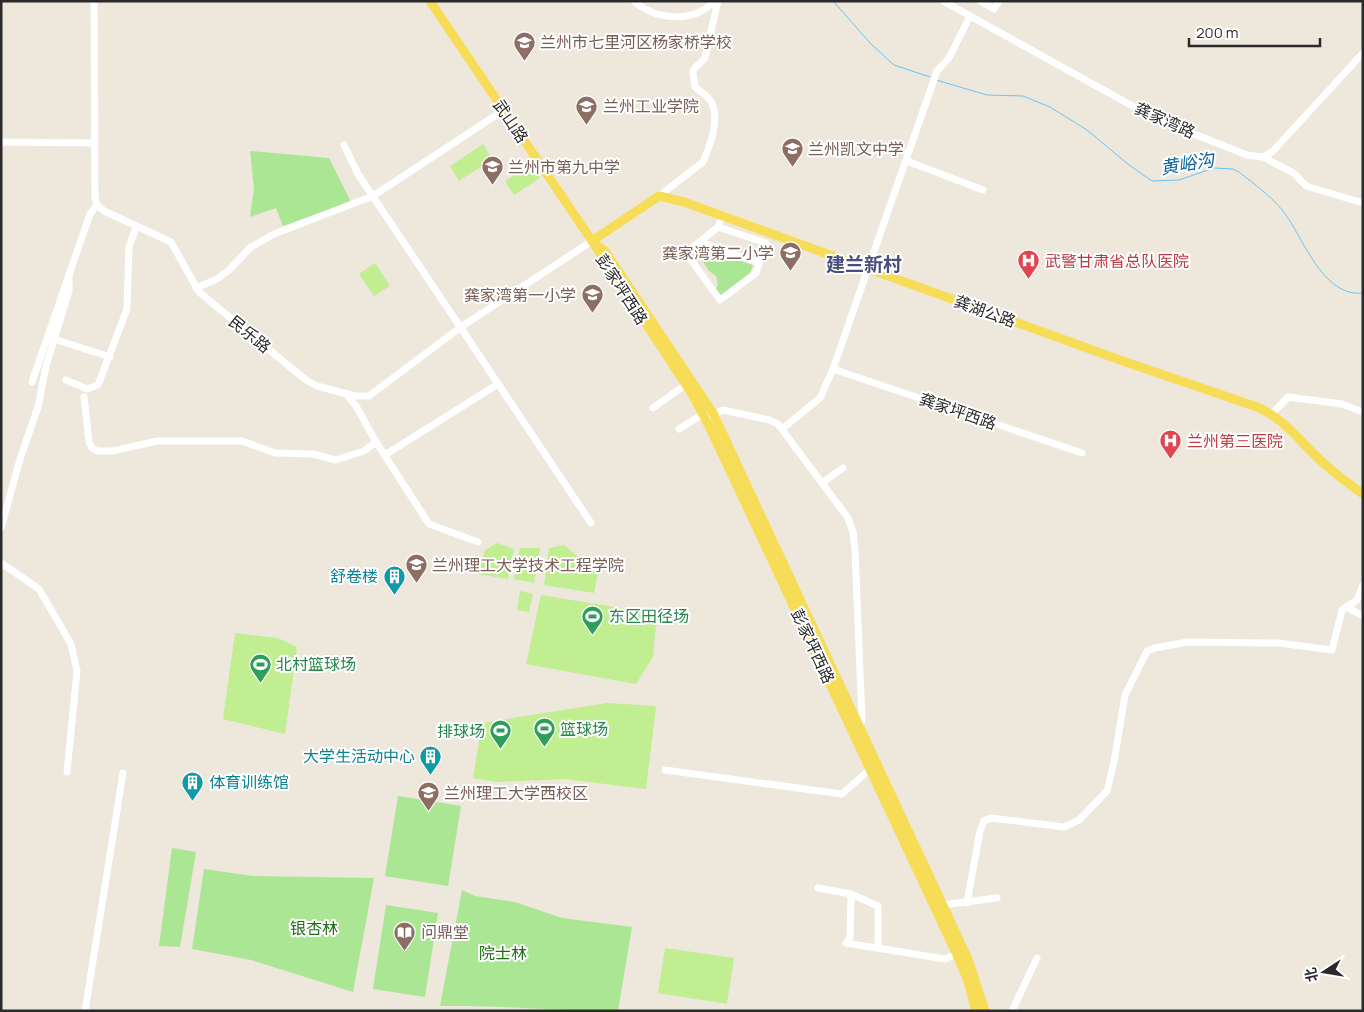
<svg xmlns="http://www.w3.org/2000/svg" width="1364" height="1012" font-family="Manrope,'Noto Sans SC',sans-serif">
<rect width="100%" height="100%" fill="#ede7dc"/>
<g fill="#abe695">
<path d="M 250,151 L 329,158 L 351,202 L 283,226 L 276,208 L 250,217 L 254,189 Z"/>
<path d="M 700,246 L 753,265 L 749,276 L 721,297 L 715,290 L 718,285 L 716,276 L 709,271 L 695,250 Z"/>
<path d="M 398,796 L 461,806 L 448,886 L 385,876 Z"/>
<path d="M 172,848 L 196,852 L 180,947 L 159,946 Z"/>
<path d="M 204,869 L 253,876 L 374,878 L 353,992 L 251,960 L 192,949 Z"/>
<path d="M 462,890 L 475,896 L 515,902 L 562,918 L 632,927 L 618,1011 C 559,1011 500,1005 440,1006 Z"/>
<path d="M 386,905 L 438,913 L 425,997 L 373,989 Z"/>
</g>
<g fill="#c0ee91">
<path d="M 483,144 L 492,159 L 459,181 L 450,166 Z"/>
<path d="M 531,164 L 540,178 L 514,195 L 505,181 Z"/>
<path d="M 375,263 L 390,286 L 374,296 L 359,274 Z"/>
<path d="M 497,543 L 514,549 L 508,579 L 478,574 L 485,550 Z"/>
<path d="M 564,545 L 598,573 L 594,593 L 544,585 L 549,548 Z"/>
<path d="M 520,548 L 540,548 L 534,583 L 514,579 Z"/>
<path d="M 520,591 L 533,594 L 529,612 L 517,610 Z"/>
<path d="M 541,595 L 657,614 L 653,657 L 636,684 L 526,664 Z"/>
<path d="M 235,633 L 278,638 L 297,647 L 285,734 L 223,719 Z"/>
<path d="M 607,703 L 656,706 L 646,789 L 565,779 L 496,782 L 473,778 L 482,723 Z"/>
<path d="M 665,948 L 734,958 L 727,1004 L 658,993 Z"/>
</g>
<g fill="none" stroke-linecap="round" stroke-linejoin="round">
<g stroke="#69c5f4" stroke-width="1">
<path d="M 833,1 L 871,44 L 894,65 L 930,77"/>
<path d="M 936,80 L 987,95 L 1023,96 L 1050,107 L 1087,130 L 1129,165 L 1152,181 L 1179,180 L 1214,168 L 1233,169 L 1239,172 C 1254,184 1271,196 1283,211 C 1303,236 1322,298 1363,293"/>
</g>
<g stroke="#fff" stroke-width="7">
<path d="M 94,1 L 95,198 L 97,205 L 104,211 L 171,242 L 199,292 L 306,380 L 317,386 L 355,396 L 369,396 L 461,327 L 592,241"/>
<path d="M 634,1 C 654,20 694,24 714,1"/>
<path d="M 943,1 L 1156,119 L 1247,155 L 1263,157 L 1273,151 L 1363,53"/>
<path d="M 980,1 L 994,9 L 999,1"/>
<path d="M 1,142 L 94,143"/>
<path d="M 344,145 L 358,174 L 591,523"/>
<path d="M 1263,157 L 1295,174 L 1306,186 L 1363,203"/>
<path d="M 907,161 L 983,190"/>
<path d="M 659,196 L 703,162 C 710,146 721,116 710,100 C 706,94 700,92 695,87 L 693,73 L 694,69 L 705,58 L 718,1"/>
<path d="M 718,227 L 766,243 L 756,273 L 720,300 L 686,253 L 718,227 L 722,216"/>
<path d="M 700,242 L 759,263"/>
<path d="M 196,288 L 217,279 L 229,270 L 251,247 L 274,234 L 373,196 L 504,110"/>
<path d="M 54,339 L 110,357"/>
<path d="M 833,369 L 1082,453"/>
<path d="M 66,380 L 87,389 L 98,385 L 127,309 L 129,247 L 136,227"/>
<path d="M 32,382 L 90,214 L 97,205"/>
<path d="M 346,394 L 356,406 L 376,442 L 429,524 L 478,542"/>
<path d="M 84,397 L 89,442 L 92,448 L 97,451 L 113,451 L 157,441 L 242,441 L 275,453 L 313,454 L 336,460 L 364,451 L 376,442"/>
<path d="M 653,408 L 685,385"/>
<path d="M 1272,414 L 1288,397 L 1342,404 L 1363,412"/>
<path d="M 705,419 L 723,410 L 769,420 L 778,424 L 848,518 L 853,532 L 855,550 L 862,720 L 860,726"/>
<path d="M 679,429 L 703,414"/>
<path d="M 782,429 L 820,398 L 833,369 L 937,71 L 949,58 L 970,16"/>
<path d="M 385,455 L 498,384"/>
<path d="M 822,483 L 843,468"/>
<path d="M 1,528 L 20,459 L 38,407 L 46,366 L 69,291 L 69,274"/>
<path d="M 1,563 L 39,589 L 71,644 L 77,671 L 67,772"/>
<path d="M 1346,607 L 1363,616"/>
<path d="M 665,770 L 842,794 L 870,769"/>
<path d="M 818,888 L 851,894"/>
<path d="M 967,903 L 980,831 L 984,821 L 991,818 L 1064,827 L 1079,820 L 1107,791 L 1114,762 L 1125,695 L 1147,651 L 1155,648 L 1188,642 L 1279,643 L 1332,650 L 1342,610 L 1357,600 L 1363,585"/>
<path d="M 942,905 L 997,898"/>
<path d="M 878,947 L 878,906 L 851,894 L 850,938 L 846,943 L 945,959 L 959,953"/>
<path d="M 85,1011 L 123,773"/>
<path d="M 1012,1011 L 1037,958"/>
</g>
<g stroke="#f7dd57" stroke-width="9">
<path d="M 430,1 L 592,241 L 692,394 L 710,428 L 957,955 L 968,981 L 976,1011"/>
<path d="M 592,241 L 659,196 L 684,202 L 1120,360 L 1257,407 C 1283,418 1297,438 1317,457 C 1331,471 1346,482 1363,494"/>
<path d="M 594,243 L 605,251 L 713,413 L 968,959 L 985,1011"/>
</g>
</g>
<defs>
<symbol id="school-pin" viewBox="-11 -11 22 30"><path d="M0 17L-7.5 6A9.5 9.5 0 1 1 7.5 6Z" fill="#8d6e63" stroke="#fff"/><path d="M0-5L7-2L0 1L-7-2ZM-4 1L0 2.5L4 1V4Q0 6-4 4Z" fill="#fff"/></symbol>
<symbol id="hospital-pin" viewBox="-11 -11 22 30"><path d="M0 17L-7.5 6A9.5 9.5 0 1 1 7.5 6Z" fill="#e0444e" stroke="#fff"/><path d="M-5-5h3v3.5h4V-5h3V5h-3V1.5h-4V5h-3Z" fill="#fff"/></symbol>
<symbol id="university-pin" viewBox="-11 -11 22 30"><path d="M0 17L-7.5 6A9.5 9.5 0 1 1 7.5 6Z" fill="#8d6e63" stroke="#fff"/><path d="M0-5L7-2L0 1L-7-2ZM-4 1L0 2.5L4 1V4Q0 6-4 4Z" fill="#fff"/></symbol>
<symbol id="building-pin" viewBox="-11 -11 22 30"><path d="M0 17L-7.5 6A9.5 9.5 0 1 1 7.5 6Z" fill="#0f9aa8" stroke="#fff"/><path d="M-4-6H4V6H1V3H-1V6H-4ZM-2.5-4.3h1.7v1.8h-1.7ZM.8-4.3h1.7v1.8H.8ZM-2.5-1h1.7V.8h-1.7ZM.8-1h1.7V.8H.8Z" fill="#fff"/></symbol>
<symbol id="stadium-pin" viewBox="-11 -11 22 30"><path d="M0 17L-7.5 6A9.5 9.5 0 1 1 7.5 6Z" fill="#2e9e5b" stroke="#fff"/><path d="M0-5a6.5 5 0 1 0 0 10a6.5 5 0 1 0 0-10ZM-3.5-1.8h7v3.6h-7Z" fill="#fff"/></symbol>
<symbol id="library-pin" viewBox="-11 -11 22 30"><path d="M0 17L-7.5 6A9.5 9.5 0 1 1 7.5 6Z" fill="#8d6e63" stroke="#fff"/><path d="M-6-4Q-3-5.5-.7-3.5V5Q-3 3-6 4ZM6-4Q3-5.5 .7-3.5V5Q3 3 6 4Z" fill="#fff"/></symbol>
</defs>
<g fill-rule="evenodd">
<use href="#school-pin" x="512" y="30" width="25" height="34"/>
<use href="#school-pin" x="574" y="94" width="25" height="34"/>
<use href="#school-pin" x="780" y="136" width="25" height="34"/>
<use href="#school-pin" x="480" y="154" width="25" height="34"/>
<use href="#school-pin" x="778" y="240" width="25" height="34"/>
<use href="#hospital-pin" x="1016" y="248" width="25" height="34"/>
<use href="#school-pin" x="580" y="282" width="25" height="34"/>
<use href="#hospital-pin" x="1158" y="428" width="25" height="34"/>
<use href="#university-pin" x="404" y="552" width="25" height="34"/>
<use href="#building-pin" x="382" y="564" width="25" height="34"/>
<use href="#stadium-pin" x="580" y="604" width="25" height="34"/>
<use href="#stadium-pin" x="248" y="652" width="25" height="34"/>
<use href="#stadium-pin" x="532" y="716" width="25" height="34"/>
<use href="#stadium-pin" x="488" y="718" width="25" height="34"/>
<use href="#building-pin" x="418" y="744" width="25" height="34"/>
<use href="#building-pin" x="180" y="770" width="25" height="34"/>
<use href="#university-pin" x="416" y="780" width="25" height="34"/>
<use href="#library-pin" x="392" y="920" width="25" height="34"/>
</g>
<g text-anchor="middle" dominant-baseline="central" stroke-width="4" stroke-linejoin="round" paint-order="stroke">
<g font-size="16" fill="#785e54" stroke="#fff" text-anchor="start">
<text x="540" y="42">兰州市七里河区杨家桥学校</text>
<text x="603" y="106">兰州工业学院</text>
<text x="808" y="149">兰州凯文中学</text>
<text x="508" y="167">兰州市第九中学</text>
<text x="774" y="253" text-anchor="end">龚家湾第二小学</text>
<text x="576" y="295" text-anchor="end">龚家湾第一小学</text>
<text x="432" y="565">兰州理工大学技术工程学院</text>
<text x="444" y="793">兰州理工大学西校区</text>
<text x="421" y="932">问鼎堂</text>
</g>
<g font-size="16" fill="#2a2a2a" stroke="#fff">
<text transform="translate(1165 120) rotate(24)">龚家湾路</text>
<text transform="translate(511 121) rotate(56)">武山路</text>
<text transform="translate(622 289) rotate(57)">彭家坪西路</text>
<text transform="translate(985 311) rotate(20)">龚湖公路</text>
<text transform="translate(250 334) rotate(39)">民乐路</text>
<text transform="translate(958 411) rotate(19)">龚家坪西路</text>
<text transform="translate(813 646) rotate(65)">彭家坪西路</text>
</g>
<g font-size="16" fill="#be3a42" stroke="#fff" text-anchor="start">
<text x="1045" y="261">武警甘肃省总队医院</text>
<text x="1187" y="441">兰州第三医院</text>
</g>
<g font-size="16" fill="#0d838f" stroke="#fff" text-anchor="end">
<text x="378" y="576">舒卷楼</text>
<text x="415" y="756">大学生活动中心</text>
<text x="209" y="782" text-anchor="start">体育训练馆</text>
</g>
<g font-size="16" fill="#27864d" stroke="#fff" text-anchor="start">
<text x="609" y="616">东区田径场</text>
<text x="276" y="664">北村篮球场</text>
<text x="560" y="729">篮球场</text>
<text x="485" y="731" text-anchor="end">排球场</text>
</g>
<g font-size="16" fill="#226b17" stroke="#fff">
<text x="314" y="928">银杏林</text>
<text x="503" y="953">院士林</text>
</g>
<g font-size="18" font-style="italic" fill="#0761a2" stroke="#fff">
<text transform="translate(1187 163) rotate(-9)">黄峪沟</text>
</g>
<g font-size="19" font-weight="bold" fill="#484e7d" stroke="#fff">
<text x="864" y="264">建兰新村</text>
</g>
</g>
<rect width="1364" height="1012" fill="none" stroke="#2a2a2a" stroke-width="5"/>
<g transform="translate(1324 972) rotate(258)" stroke="#ffffff" stroke-width="4" paint-order="stroke">
<path d="M0-4L9 19L0 12L-9 19Z" fill="#2a2a2a"/>
<text y="-8" font-size="14" font-weight="bold" text-anchor="middle" fill="#2a2a2a">北</text>
</g>
<path d="M1189 38v8h131v-8" fill="none" stroke="#2a2a2a" stroke-width="2.5"/>
<text x="1196" y="38" font-size="15" fill="#2a2a2a" stroke="#ffffff" stroke-width="4" paint-order="stroke">200 m</text>
</svg>
